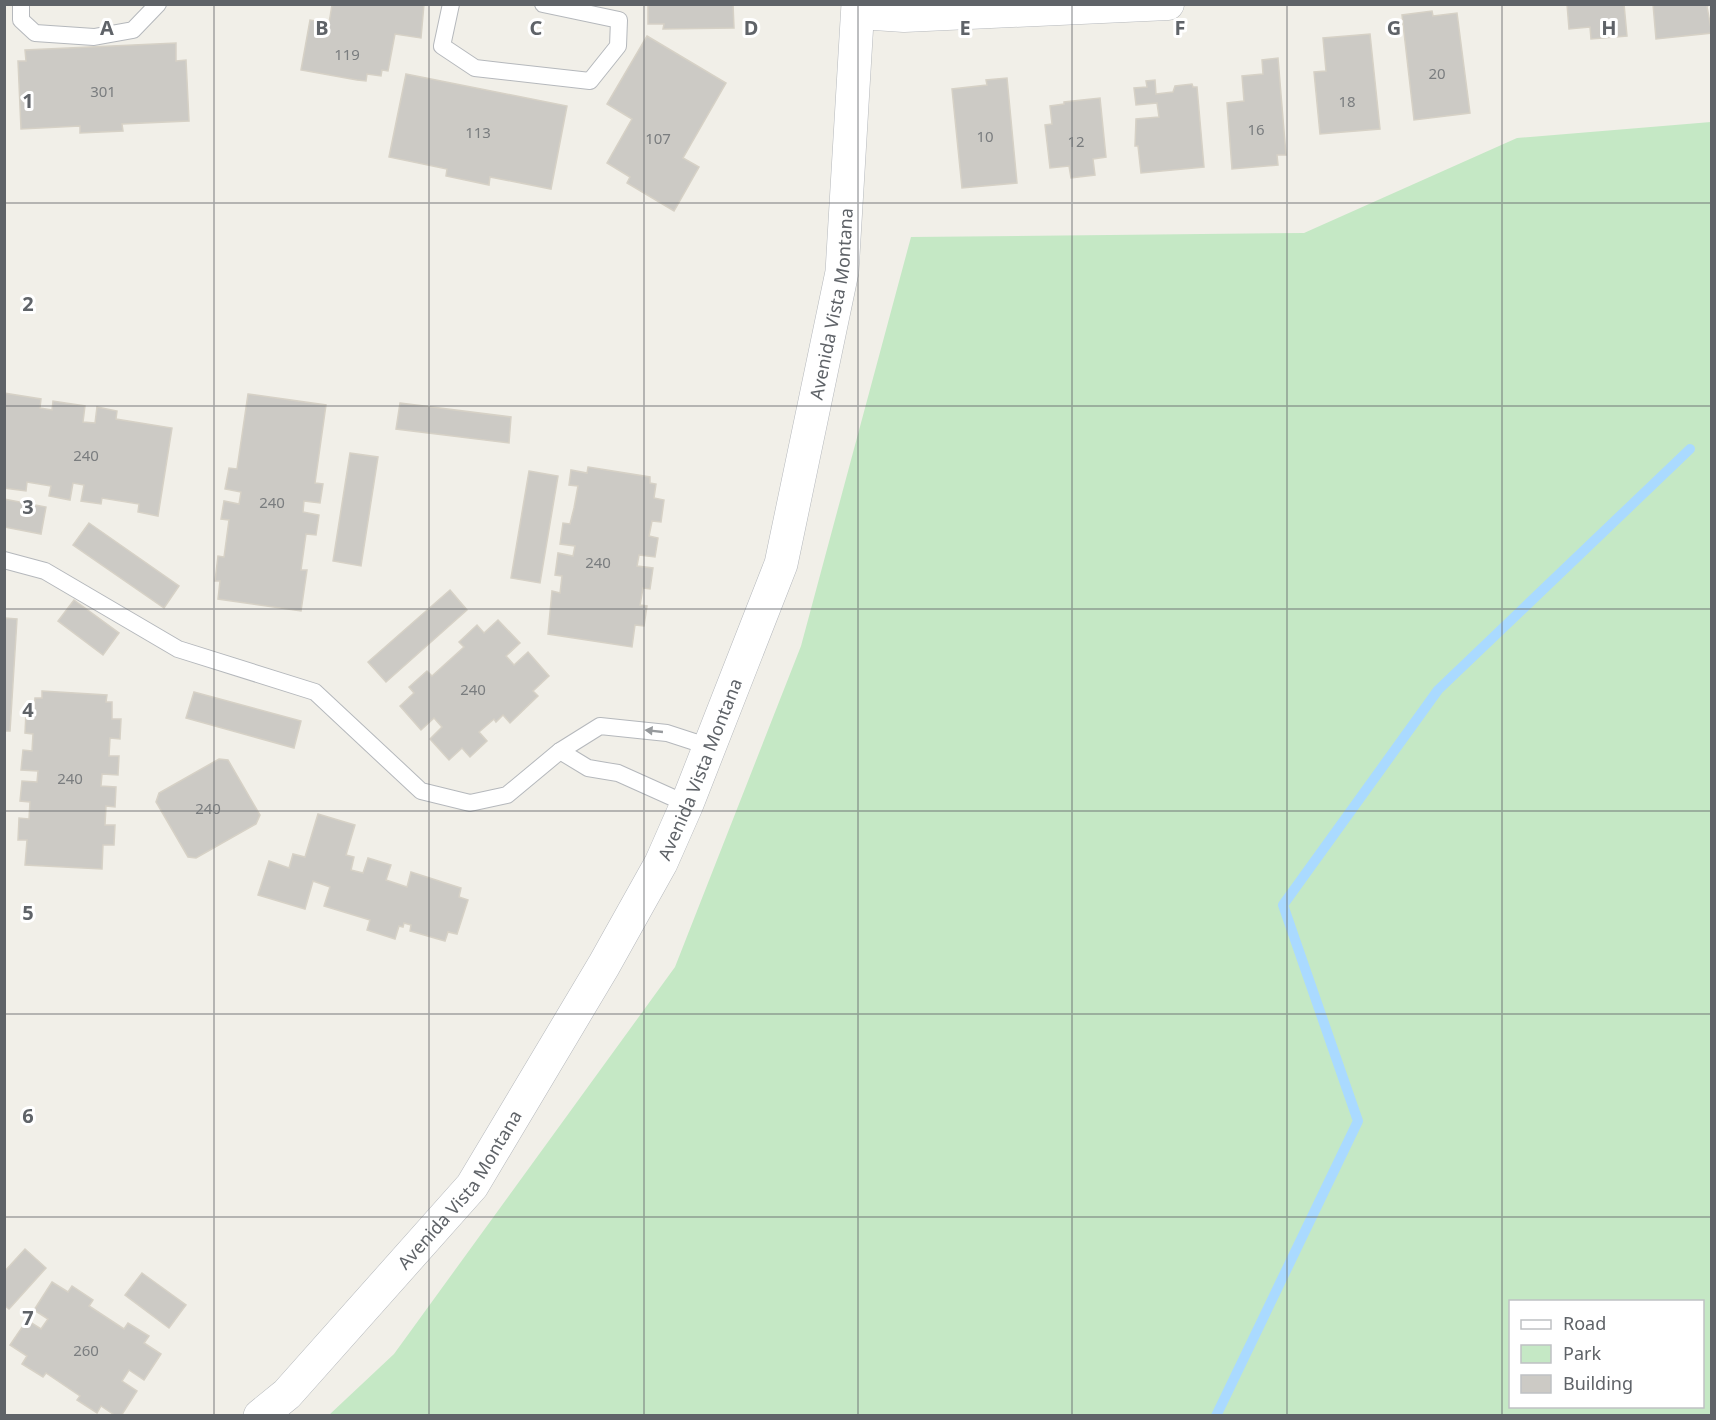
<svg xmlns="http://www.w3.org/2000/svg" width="1716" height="1420" font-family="'Noto Sans',sans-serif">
<rect width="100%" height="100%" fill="#f1efe8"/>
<path fill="#c5e8c5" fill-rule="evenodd" d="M 1711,122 L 1711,1415 L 329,1415 L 394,1354 L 675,967 L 801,646 L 911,237 L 1304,233 L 1517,138 ZM 1510,1302 L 1702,1302 L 1702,1406 L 1510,1406 Z"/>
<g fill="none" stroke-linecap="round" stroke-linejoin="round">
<path stroke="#aadaff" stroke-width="10" d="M 1216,1416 L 1358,1121 L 1283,905 L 1438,690 L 1690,449"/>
</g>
<g fill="#cccac5" stroke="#d6d1c6" stroke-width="1.5">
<path d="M 424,4 L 421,38 L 395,34 L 388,71 L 382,70 L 381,76 L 367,74 L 366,81 L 357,80 L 301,70 L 310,20 L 329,23 L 332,5 Z"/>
<path d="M 648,4 L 733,4 L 734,28 L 663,29 L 664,24 L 648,24 Z"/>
<path d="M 1567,4 L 1624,4 L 1627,36 L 1591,39 L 1590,27 L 1569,29 Z"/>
<path d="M 1653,4 L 1709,4 L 1707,7 L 1712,33 L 1656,39 Z"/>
<path d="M 1432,11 L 1433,16 L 1457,13 L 1470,113 L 1414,120 L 1402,15 Z"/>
<path d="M 1370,34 L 1380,129 L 1320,134 L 1314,72 L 1326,71 L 1323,38 Z"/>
<path d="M 647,36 L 726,83 L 683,158 L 699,167 L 674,211 L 627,183 L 630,177 L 607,163 L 632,119 L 607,104 Z"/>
<path d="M 176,43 L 176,61 L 186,60 L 189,121 L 122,124 L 123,131 L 80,133 L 80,126 L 21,129 L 18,61 L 26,61 L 25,50 Z"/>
<path d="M 1278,58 L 1286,155 L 1277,155 L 1278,165 L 1232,169 L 1227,103 L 1244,101 L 1242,76 L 1263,74 L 1262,60 Z"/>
<path d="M 406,74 L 567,106 L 551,189 L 490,177 L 489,185 L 446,176 L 447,169 L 389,157 Z"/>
<path d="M 1007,78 L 1017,183 L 962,188 L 952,89 L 987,85 L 986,80 Z"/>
<path d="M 1155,80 L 1156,94 L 1173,92 L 1175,86 L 1192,84 L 1193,87 L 1197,87 L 1204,167 L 1141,173 L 1138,146 L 1135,146 L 1136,119 L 1159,117 L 1157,103 L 1136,105 L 1134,88 L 1147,87 L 1146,81 Z"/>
<path d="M 1100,98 L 1106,157 L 1093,159 L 1095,175 L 1071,178 L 1069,166 L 1050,168 L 1045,125 L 1052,124 L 1050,106 L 1064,104 L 1064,102 Z"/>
<path d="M 4,393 L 41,399 L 40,408 L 52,410 L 53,401 L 85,406 L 83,422 L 95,423 L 97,407 L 117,411 L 116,419 L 172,428 L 158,516 L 138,512 L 139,504 L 102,498 L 101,504 L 81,501 L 84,485 L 73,483 L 70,500 L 49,496 L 51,486 L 27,482 L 26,491 L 4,488 Z"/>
<path d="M 248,394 L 326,405 L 315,483 L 323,484 L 320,503 L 304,501 L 303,512 L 319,515 L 316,535 L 306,534 L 301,570 L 307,570 L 301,611 L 218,599 L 220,581 L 215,581 L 218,556 L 224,557 L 229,520 L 221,519 L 224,501 L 239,504 L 241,492 L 225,489 L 229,468 L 237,469 Z"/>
<path d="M 400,403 L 511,417 L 509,443 L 396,429 Z"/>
<path d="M 350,453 L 378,457 L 361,566 L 333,561 Z"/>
<path d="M 588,467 L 650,477 L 650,483 L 656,484 L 654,498 L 664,500 L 661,522 L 652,521 L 649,536 L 658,538 L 655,557 L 639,555 L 637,566 L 653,568 L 650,589 L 643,588 L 640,605 L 647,606 L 644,626 L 635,625 L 632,647 L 548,634 L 552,591 L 560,593 L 562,576 L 555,575 L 558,553 L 573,556 L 575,546 L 560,544 L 563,523 L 570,524 L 574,508 L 578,486 L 569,485 L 571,470 L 587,473 Z"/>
<path d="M 529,471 L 558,476 L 540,583 L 511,578 Z"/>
<path d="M 4,499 L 46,507 L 41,534 L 4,527 Z"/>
<path d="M 89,523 L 179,586 L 164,608 L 73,545 Z"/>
<path d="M 450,590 L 467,610 L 386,682 L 368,662 Z"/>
<path d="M 74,600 L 119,633 L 103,655 L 58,621 Z"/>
<path d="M 4,618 L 17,619 L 10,731 L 4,731 Z"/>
<path d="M 498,620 L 520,643 L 506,656 L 514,665 L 528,652 L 549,676 L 533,691 L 538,696 L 510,723 L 503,715 L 496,722 L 494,719 L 479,732 L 487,741 L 470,757 L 462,748 L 449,760 L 430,739 L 442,727 L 434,718 L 421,730 L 400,706 L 414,693 L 409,687 L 427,671 L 432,676 L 464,647 L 459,642 L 477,625 L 484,633 Z"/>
<path d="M 42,691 L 107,695 L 106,702 L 112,702 L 112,719 L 121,719 L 120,739 L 110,738 L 109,756 L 119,756 L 118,775 L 102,774 L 101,786 L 116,787 L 115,807 L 106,806 L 105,825 L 115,825 L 114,845 L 103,845 L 102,869 L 25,865 L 27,840 L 18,840 L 19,818 L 29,819 L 30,802 L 20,801 L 22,781 L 37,782 L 38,771 L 21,770 L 23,750 L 32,751 L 33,734 L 25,733 L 26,712 L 34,712 L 35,698 L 42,698 Z"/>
<path d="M 194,692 L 301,721 L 294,748 L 186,718 Z"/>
<path d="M 219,759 L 228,760 L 260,815 L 256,824 L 196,858 L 188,857 L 156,802 L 159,793 Z"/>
<path d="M 318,814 L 355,825 L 346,855 L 354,857 L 351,870 L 363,873 L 368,858 L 391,865 L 386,880 L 407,887 L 411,872 L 461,888 L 459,897 L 468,900 L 457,934 L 448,932 L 445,941 L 410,931 L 411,925 L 404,923 L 403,927 L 399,926 L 395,939 L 367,930 L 370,920 L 324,906 L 330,887 L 313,881 L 305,909 L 258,895 L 269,861 L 289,868 L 293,854 L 305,857 Z"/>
<path d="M 25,1249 L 46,1268 L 9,1309 L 4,1305 L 4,1272 Z"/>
<path d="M 142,1273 L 186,1305 L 169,1328 L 125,1295 Z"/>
<path d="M 52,1282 L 68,1292 L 72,1286 L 93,1300 L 89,1306 L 124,1329 L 128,1323 L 149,1336 L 144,1343 L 161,1354 L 144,1380 L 129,1370 L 122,1381 L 137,1391 L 121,1416 L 116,1416 L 101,1406 L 97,1413 L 77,1400 L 80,1396 L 46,1373 L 43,1377 L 22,1364 L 27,1356 L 10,1345 L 27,1320 L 41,1329 L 48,1319 L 34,1310 Z"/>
</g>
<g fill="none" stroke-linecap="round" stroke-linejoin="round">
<defs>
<g id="service">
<path d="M 21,4 L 21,20 L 35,33 L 94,37 L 133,30 L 158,4"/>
<path d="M 451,4 L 442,46 L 475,68 L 590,81 L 618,46 L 619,20 L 543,4"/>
<path d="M 4,560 L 45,571 L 178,649 L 315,692 L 421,791 L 470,803 L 507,795 L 560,751 L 600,726 L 667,733 L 710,747"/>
<path d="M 560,751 L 588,768 L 618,773 L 687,804"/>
</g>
<path id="minor" d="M 859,13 L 904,16 L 1168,4"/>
<g id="tertiary">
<path id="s1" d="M 260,1416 L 287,1394 L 472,1186 L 604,965 L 661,863 L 687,804 L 781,564 L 842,272 L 858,4"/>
</g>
</defs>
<use href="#service" stroke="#b5b8bc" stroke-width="18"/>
<use href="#minor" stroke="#b5b8bc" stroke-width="33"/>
<use href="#tertiary" stroke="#b5b8bc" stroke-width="34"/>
<use href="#service" stroke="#fff" stroke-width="16"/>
<use href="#minor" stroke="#fff" stroke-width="32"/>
<use href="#tertiary" stroke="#fff" stroke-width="33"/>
</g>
<defs><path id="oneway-solid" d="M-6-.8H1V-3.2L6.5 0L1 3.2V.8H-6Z" transform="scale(1.5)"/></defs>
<use fill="#979a9d" href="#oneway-solid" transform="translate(654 731) rotate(-174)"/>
<path fill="none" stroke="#5f6368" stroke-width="1.5" stroke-opacity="0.55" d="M 214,4 L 214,1416M 429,4 L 429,1416M 644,4 L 644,1416M 858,4 L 858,1416M 1072,4 L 1072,1416M 1287,4 L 1287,1416M 1502,4 L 1502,1416M 4,203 L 1712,203M 4,406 L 1712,406M 4,609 L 1712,609M 4,811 L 1712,811M 4,1014 L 1712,1014M 4,1217 L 1712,1217"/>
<g text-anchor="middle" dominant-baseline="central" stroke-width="6" stroke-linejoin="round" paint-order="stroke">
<g font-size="15" fill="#7a7d7f">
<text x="347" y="54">119</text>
<text x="1437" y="73">20</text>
<text x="103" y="91">301</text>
<text x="1347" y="101">18</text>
<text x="1256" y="129">16</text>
<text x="478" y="132">113</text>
<text x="985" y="136">10</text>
<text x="658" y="138">107</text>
<text x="1076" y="141">12</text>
<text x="86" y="455">240</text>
<text x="272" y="502">240</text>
<text x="598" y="562">240</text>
<text x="473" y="689">240</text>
<text x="70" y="778">240</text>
<text x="208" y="808">240</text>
<text x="86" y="1350">260</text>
</g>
<g font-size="18" fill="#5f6368" stroke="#fff">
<text stroke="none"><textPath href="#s1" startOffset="1275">Avenida Vista Montana</textPath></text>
<text stroke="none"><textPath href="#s1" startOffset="789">Avenida Vista Montana</textPath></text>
<text stroke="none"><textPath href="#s1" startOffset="303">Avenida Vista Montana</textPath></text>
</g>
</g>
<g font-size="20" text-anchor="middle" font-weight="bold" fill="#5f6368" stroke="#fff" stroke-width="6" stroke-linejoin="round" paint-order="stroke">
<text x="107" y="35">A</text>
<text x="322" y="35">B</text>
<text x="536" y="35">C</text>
<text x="751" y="35">D</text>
<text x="965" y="35">E</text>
<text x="1180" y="35">F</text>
<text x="1394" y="35">G</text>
<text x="1609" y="35">H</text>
<text x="28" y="108">1</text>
<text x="28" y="311">2</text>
<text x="28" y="514">3</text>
<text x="28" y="717">4</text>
<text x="28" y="920">5</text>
<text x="28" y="1123">6</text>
<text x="28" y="1325">7</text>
</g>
<rect width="1716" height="1420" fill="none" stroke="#5f6368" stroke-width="12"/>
<rect x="1509" y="1300" width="195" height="108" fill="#ffffff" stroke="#bfc1c3" stroke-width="1.5"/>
<rect x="1521" y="1320" width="30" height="9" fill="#ffffff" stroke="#bfc1c3" stroke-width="1.5"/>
<text x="1563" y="1330" font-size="18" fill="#5f6368">Road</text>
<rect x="1521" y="1345" width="30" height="18" fill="#c5e8c5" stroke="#bfc1c3" stroke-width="1.5"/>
<text x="1563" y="1360" font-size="18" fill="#5f6368">Park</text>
<rect x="1521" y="1375" width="30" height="18" fill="#cccac5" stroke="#bfc1c3" stroke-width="1.5"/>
<text x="1563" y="1390" font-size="18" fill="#5f6368">Building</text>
</svg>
